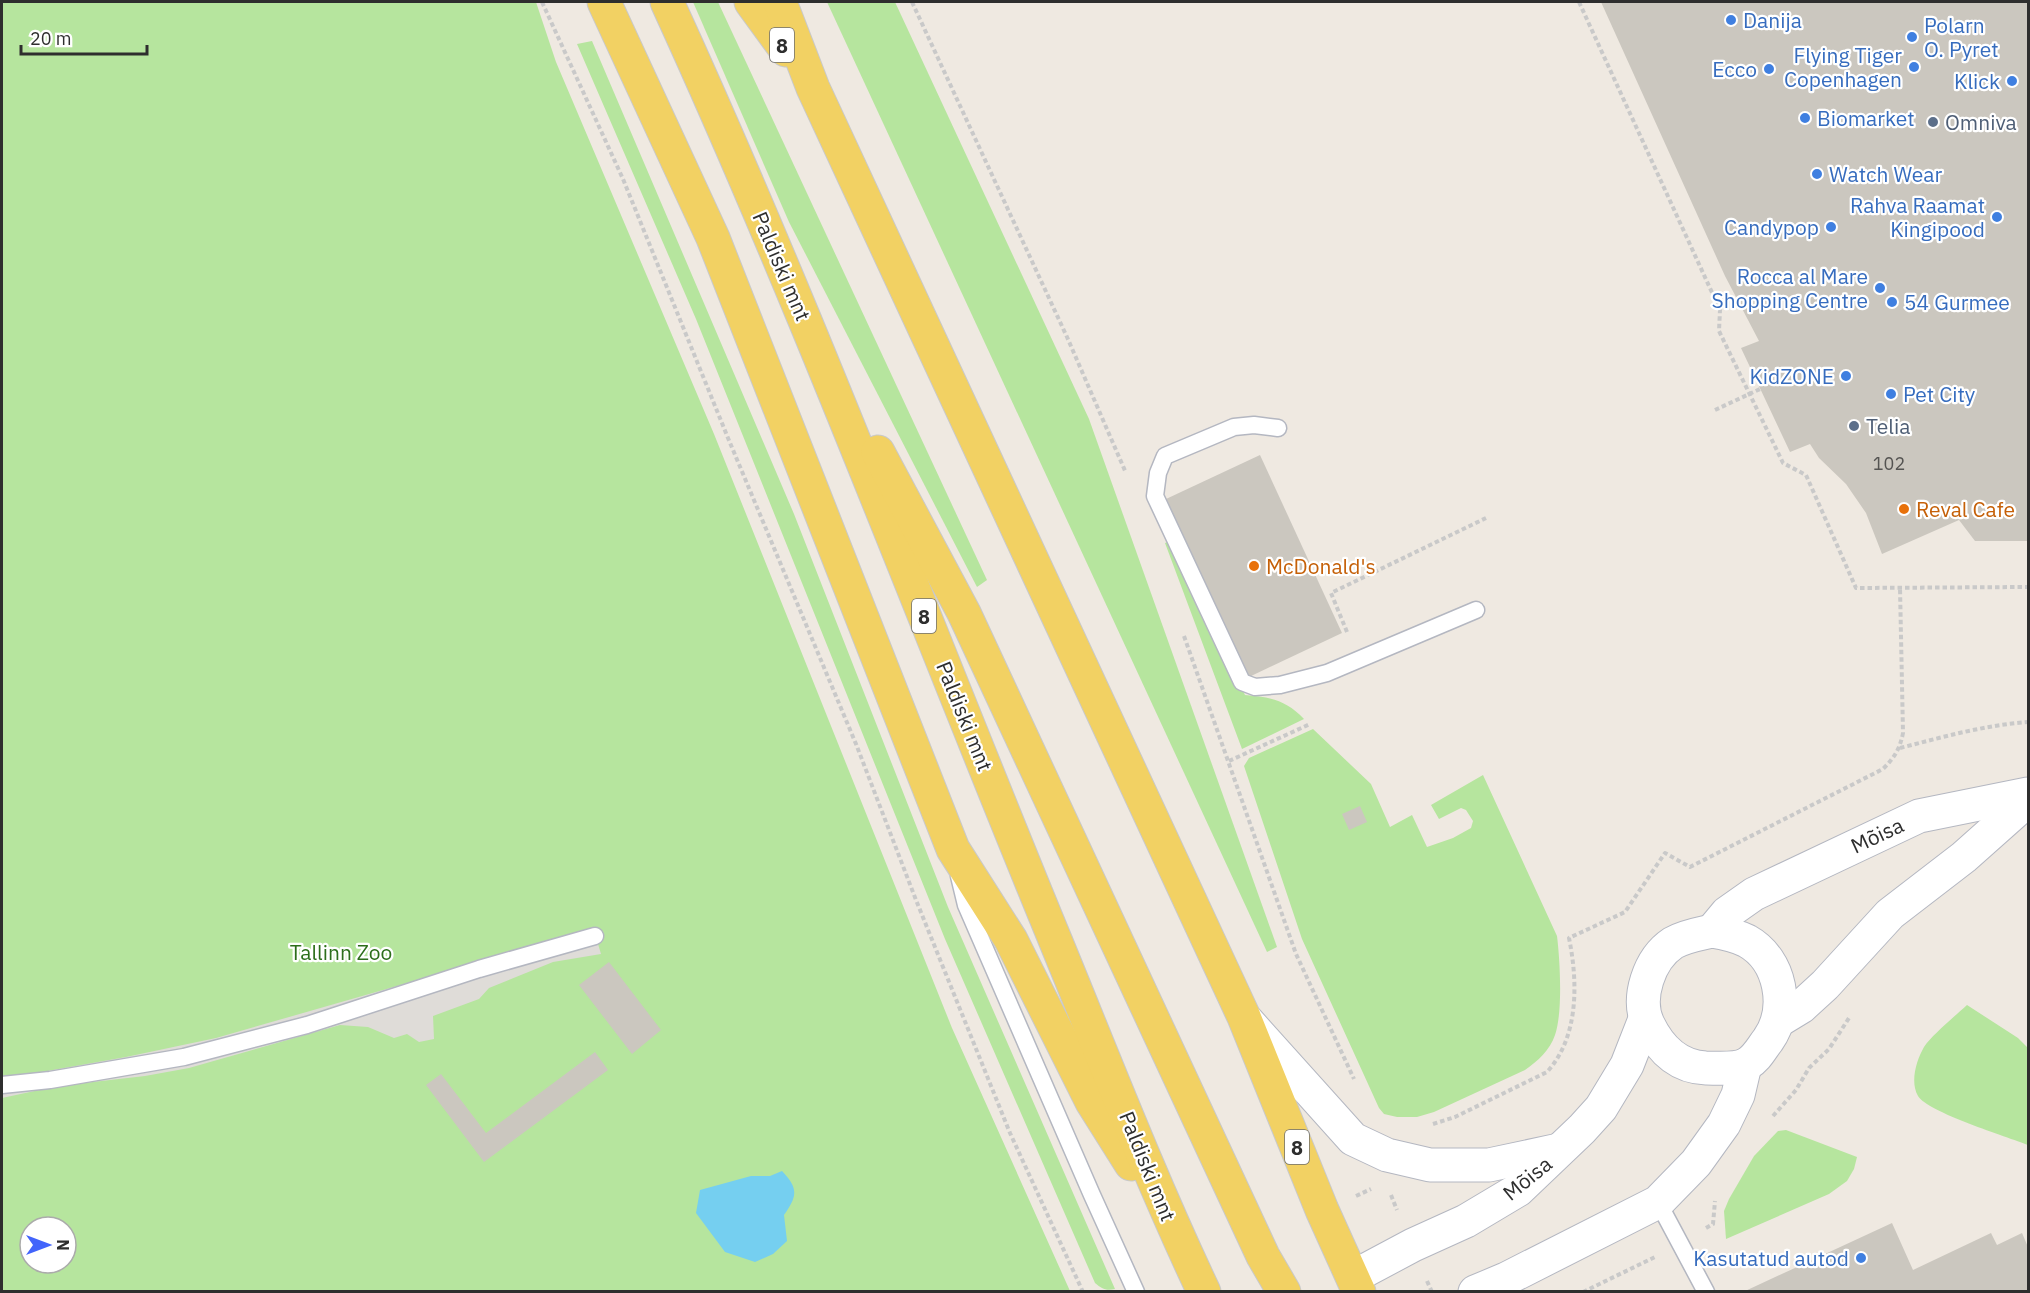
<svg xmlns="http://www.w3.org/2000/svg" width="2030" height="1293" font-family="'IBM Plex Sans',sans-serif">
<rect width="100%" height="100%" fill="#efe9e1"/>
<g fill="#b6e59e" fill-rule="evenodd">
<path d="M 2,2 L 536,2 L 556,62 L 714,434 L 952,1028 L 1070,1291 L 2,1291 ZM 30,1227 L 66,1227 L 66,1263 L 30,1263 Z"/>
<path d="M 693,2 L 718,2 L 987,580 L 977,587 L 789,222 Z"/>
<path d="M 827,2 L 895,2 L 1089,419 L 1277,947 L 1267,952 Z"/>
<path d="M 592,41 L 794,514 L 948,907 L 1115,1289 C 1106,1291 1102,1289 1095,1283 L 945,939 L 696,319 L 577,44 Z"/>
<path d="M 1173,540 L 1245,695 C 1270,697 1286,700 1304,719 L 1242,749 L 1165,543 Z"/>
<path d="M 1313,729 L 1371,784 L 1390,827 L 1412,815 L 1427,847 L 1453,838 L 1471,828 L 1473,821 L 1466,810 L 1461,808 L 1439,819 L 1431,805 L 1483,775 L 1557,936 C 1560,960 1563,1012 1555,1035 C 1550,1050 1538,1061 1525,1070 L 1434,1112 L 1417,1117 L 1397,1117 L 1384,1114 L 1379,1108 L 1302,939 L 1244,766 L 1249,758 Z"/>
<path d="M 1967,1005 L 2018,1038 L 2028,1048 L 2028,1145 C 2008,1137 1927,1112 1918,1096 C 1910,1082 1916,1061 1924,1047 C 1932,1035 1955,1016 1967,1005 Z"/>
<path d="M 1786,1130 L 1857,1157 L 1854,1169 L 1847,1181 L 1829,1194 L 1726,1239 L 1724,1211 L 1729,1199 L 1754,1156 L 1778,1131 Z"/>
</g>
<path fill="#dfdcd8" d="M 593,927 L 601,954 L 553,962 L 489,988 L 479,999 L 433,1016 L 434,1039 L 419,1042 L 407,1034 L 394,1038 L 368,1027 L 340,1025 L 189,1068 L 145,1076 L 58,1086 L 2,1098 L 2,1079 L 126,1057 L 216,1038 L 533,947 Z"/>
<path fill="#75cff0" d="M 782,1171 C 799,1189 797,1196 784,1215 L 787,1241 L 773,1254 L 755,1262 L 725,1252 L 696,1213 L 700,1190 L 751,1176 L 770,1176 Z"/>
<g fill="#cbc7bf">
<path d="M 1601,2 L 2028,2 L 2028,541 L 1975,541 L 1959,520 L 1882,554 L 1866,513 L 1846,484 L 1819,458 L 1810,444 L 1790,452 L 1741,348 L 1759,341 L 1725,276 Z"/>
<path d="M 1260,455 L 1342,633 L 1249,677 L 1166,499 Z"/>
<path d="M 1360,806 L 1367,822 L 1349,830 L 1342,814 Z"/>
<path d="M 609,962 L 661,1030 L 632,1054 L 579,985 Z"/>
<path d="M 595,1052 L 608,1070 L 484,1162 L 426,1085 L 441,1074 L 486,1133 Z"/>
<path d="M 1892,1223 L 1913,1270 L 1991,1233 L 1997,1245 L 2022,1233 L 2028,1247 L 2028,1290 L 1743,1292 Z"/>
</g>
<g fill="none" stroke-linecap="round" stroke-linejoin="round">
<defs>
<g id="service">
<path d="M 1278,428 L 1254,425 L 1234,427 L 1165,456 L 1158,473 L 1155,496 L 1242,682 L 1255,687 L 1280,685 L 1327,673 L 1476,610"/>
<path d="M 959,876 L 966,905 L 1092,1195 L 1136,1292"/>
<path d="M 2,1085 L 50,1080 L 184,1057 L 307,1025 L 479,969 L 595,936"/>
<path d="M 1658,1202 L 1706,1292"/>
</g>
<g id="minor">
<path d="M 1712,931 C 1724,933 1735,935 1747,941 C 1781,960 1790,1009 1768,1040 C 1761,1049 1757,1058 1747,1064 C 1736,1070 1718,1068 1706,1068 C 1678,1067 1660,1049 1648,1024 C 1636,998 1649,959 1673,943 C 1685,936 1699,934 1712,931 Z"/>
<path d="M 1712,931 L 1727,913 L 1754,894 L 1919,816 L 2028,794"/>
<path d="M 1247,1021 L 1353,1139 L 1387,1155 L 1430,1165 L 1489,1165 L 1559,1150"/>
<path d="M 1778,1021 L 1801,1007 L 1825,985 L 1890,914 L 1964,857 L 2028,800"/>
<path d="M 1353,1277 L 1413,1245 L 1466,1221 L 1518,1190 L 1582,1129 L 1601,1108 L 1627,1065 L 1645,1019"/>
<path d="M 1475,1292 L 1506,1279 L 1658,1202 L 1696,1163 L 1724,1124 L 1738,1095 L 1745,1065"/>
</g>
<g id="primary">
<path d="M 604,2 L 713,238 L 953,849 L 1011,940 L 1092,1102 L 1131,1164"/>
<path d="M 667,2 C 808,310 927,629 1056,942 C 1104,1059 1150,1178 1204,1292"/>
<path d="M 751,2 L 786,50"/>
<path d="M 780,2 L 813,88 L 1244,1017 L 1322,1210 L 1359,1292"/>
<path d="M 878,452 L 964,613 L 1263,1256 L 1284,1292"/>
</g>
</defs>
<use href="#service" stroke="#b4b7c1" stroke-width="19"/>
<use href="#minor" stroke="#b4b7c1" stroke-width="35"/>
<use href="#primary" stroke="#c9c9c9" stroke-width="35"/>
<g stroke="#c9c9c9" stroke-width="4" stroke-dasharray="4.5 3" stroke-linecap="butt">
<path d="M 542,2 L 623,179 L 728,438 L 856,744 L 916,900 L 1010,1133 L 1083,1292"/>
<path d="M 912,2 L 1067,337 L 1126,473"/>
<path d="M 1579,2 L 1720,310 L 1719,331 L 1783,463 L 1806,475 L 1856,588 L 2028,587"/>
<path d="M 1715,410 L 1760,389"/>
<path d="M 1347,632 L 1331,593 L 1486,518"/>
<path d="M 1184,636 L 1296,954 L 1354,1079"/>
<path d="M 1900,748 C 1943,737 1985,725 2028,722"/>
<path d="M 1229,761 L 1310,724"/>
<path d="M 1773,1116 L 1796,1090 L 1809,1068 L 1829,1049 L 1849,1018"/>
<path d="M 1433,1124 L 1455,1117 L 1547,1072 C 1579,1037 1578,982 1569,938 L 1625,912 L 1665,853 L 1690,867 L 1883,769 C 1894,758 1900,749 1903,733 L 1900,588"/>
<path d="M 1391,1195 L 1397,1210"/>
<path d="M 1356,1196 L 1371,1189"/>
<path d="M 1706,1228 L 1713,1224 L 1715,1201"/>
<path d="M 1427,1281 L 1432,1292"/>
<path d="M 1583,1292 L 1655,1257"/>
</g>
<use href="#service" stroke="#fff" stroke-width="16"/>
<use href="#minor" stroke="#fff" stroke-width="33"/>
<use href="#primary" stroke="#f2d163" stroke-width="33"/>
</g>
<g fill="#3f7fe0" stroke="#fff" stroke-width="2">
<circle cx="1731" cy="20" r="6"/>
<circle cx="1912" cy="37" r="6"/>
<circle cx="1914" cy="67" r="6"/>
<circle cx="1769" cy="69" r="6"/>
<circle cx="2012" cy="81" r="6"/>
<circle cx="1805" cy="118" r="6"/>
<circle cx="1817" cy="174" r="6"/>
<circle cx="1997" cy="217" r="6"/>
<circle cx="1831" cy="227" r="6"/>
<circle cx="1880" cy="288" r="6"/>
<circle cx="1892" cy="302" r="6"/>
<circle cx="1846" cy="376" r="6"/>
<circle cx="1891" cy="394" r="6"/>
<circle cx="1861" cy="1258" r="6"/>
</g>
<g fill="#5c6f8a" stroke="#fff" stroke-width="2">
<circle cx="1933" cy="122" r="6"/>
<circle cx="1854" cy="426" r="6"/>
</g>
<g fill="#e8710a" stroke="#fff" stroke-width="2">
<circle cx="1904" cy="509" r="6"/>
<circle cx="1254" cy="566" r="6"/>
</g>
<g text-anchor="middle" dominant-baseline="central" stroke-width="4.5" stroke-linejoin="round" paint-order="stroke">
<g font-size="18" fill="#555452">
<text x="1889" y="463">102</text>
</g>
<g fill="#fff" stroke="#6d6d6d" stroke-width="1.5">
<rect x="770" y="28" width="24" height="34" rx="4.5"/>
<rect x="912" y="599" width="24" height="34" rx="4.5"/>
<rect x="1285" y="1130" width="24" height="34" rx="4.5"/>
</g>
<g font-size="20" font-weight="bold" fill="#2e2e2e">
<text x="782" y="45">8</text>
<text x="924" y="616">8</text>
<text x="1297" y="1147">8</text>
</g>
<g font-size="21" fill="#366cbe" stroke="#fff" text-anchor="end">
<text x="1743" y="20" text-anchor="start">Danija</text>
<text x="1924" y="25" text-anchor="start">Polarn<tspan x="1924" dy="24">O. Pyret</tspan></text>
<text x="1902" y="55">Flying Tiger<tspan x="1902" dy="24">Copenhagen</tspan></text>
<text x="1757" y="69">Ecco</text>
<text x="2000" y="81">Klick</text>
<text x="1817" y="118" text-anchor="start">Biomarket</text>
<text x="1829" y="174" text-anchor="start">Watch Wear</text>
<text x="1985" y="205">Rahva Raamat<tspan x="1985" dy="24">Kingipood</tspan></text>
<text x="1819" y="227">Candypop</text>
<text x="1868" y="276">Rocca al Mare<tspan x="1868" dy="24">Shopping Centre</tspan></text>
<text x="1904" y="302" text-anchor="start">54 Gurmee</text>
<text x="1834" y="376">KidZONE</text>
<text x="1903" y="394" text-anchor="start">Pet City</text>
<text x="1849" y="1258">Kasutatud autod</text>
</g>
<g font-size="21" fill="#4e5e75" stroke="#fff" text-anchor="start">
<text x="1945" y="122">Omniva</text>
<text x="1866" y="426">Telia</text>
</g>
<g font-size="21" fill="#2e2e2e" stroke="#fff">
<text transform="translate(782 266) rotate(67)">Paldiski mnt</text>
<text transform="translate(965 716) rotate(68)">Paldiski mnt</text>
<text transform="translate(1877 835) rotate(-25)">Mõisa</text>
<text transform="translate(1148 1166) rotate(68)">Paldiski mnt</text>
<text transform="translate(1527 1178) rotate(-39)">Mõisa</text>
</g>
<g font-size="21" fill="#c56008" stroke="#fff" text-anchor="start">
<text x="1916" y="509">Reval Cafe</text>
<text x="1266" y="566">McDonald's</text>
</g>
<g font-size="21" fill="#2c6e1b" stroke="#fff">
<text x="341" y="952">Tallinn Zoo</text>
</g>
</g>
<rect width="2030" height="1293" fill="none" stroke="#2e2e2e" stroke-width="6"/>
<g transform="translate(48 1245) rotate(90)"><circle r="28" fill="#ffffff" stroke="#ababab" stroke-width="1.5"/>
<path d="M0-4.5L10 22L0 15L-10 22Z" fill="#4264fb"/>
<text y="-9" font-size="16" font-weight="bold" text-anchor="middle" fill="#2e2e2e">N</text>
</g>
<path d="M21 45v9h126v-9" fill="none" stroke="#2e2e2e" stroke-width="3"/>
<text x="30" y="45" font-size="18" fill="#2e2e2e" stroke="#ffffff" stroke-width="4.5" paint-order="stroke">20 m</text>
</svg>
